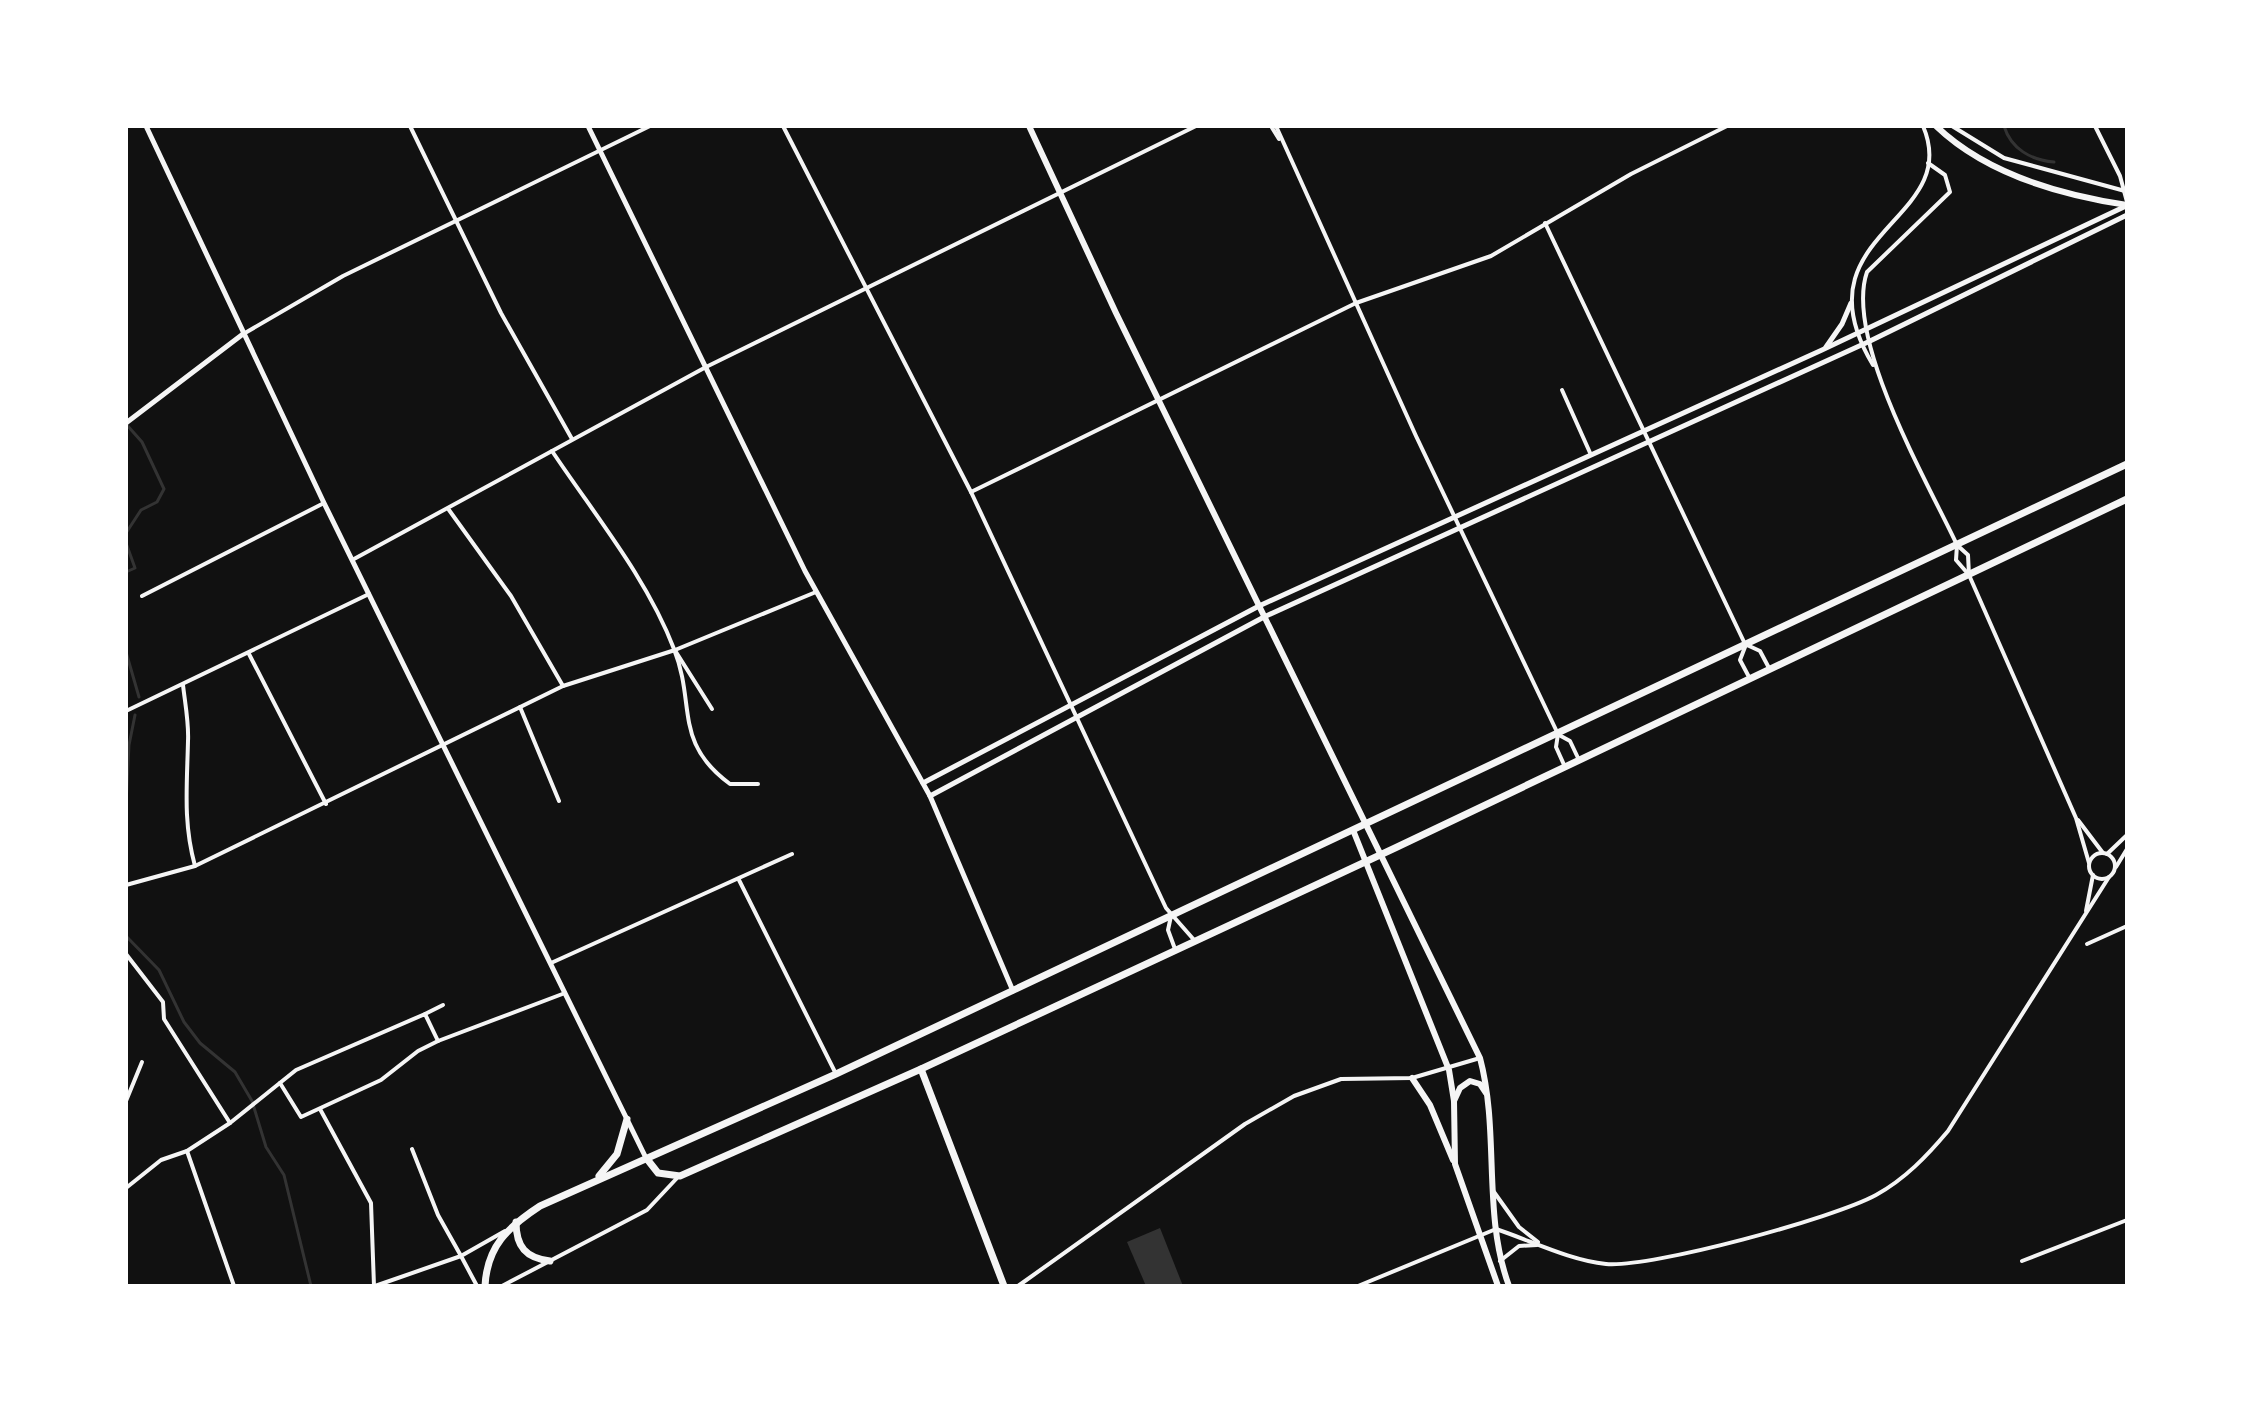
<svg xmlns="http://www.w3.org/2000/svg" width="2253" height="1412" font-family="'Asap Condensed',sans-serif">
<rect width="100%" height="100%" fill="#111"/>
<path fill="#333" d="M 1160,1228 L 1183,1286 L 1146,1286 L 1127,1242 Z"/>
<g fill="none" stroke-linecap="round" stroke-linejoin="round">
<g stroke="#333" stroke-width="3">
<path d="M 2004,126 C 2011,149 2031,160 2054,162"/>
<path d="M 126,533 L 141,510 L 157,502 L 164,489 L 142,442 L 126,424"/>
<path d="M 126,543 L 135,568 L 126,572"/>
<path d="M 126,652 L 139,697"/>
<path d="M 126,804 L 129,745 L 135,715"/>
<path d="M 126,936 L 159,970 L 184,1022 L 200,1043 L 235,1072 L 252,1101 L 266,1147 L 284,1175 L 311,1286"/>
</g>
<g stroke="#f5f5f5" stroke-width="4">
<path d="M 410,126 L 501,313 L 572,439"/>
<path d="M 783,126 L 971,492 L 1166,908 L 1195,941"/>
<path d="M 1271,126 L 1279,139"/>
<path d="M 1276,126 L 1416,436 L 1558,734 L 1556,747 L 1565,767"/>
<path d="M 1952,126 L 2004,158 L 2125,191"/>
<path d="M 2095,126 L 2120,176 L 2127,202"/>
<path d="M 1928,163 L 1945,175 L 1950,192 L 1867,272 C 1844,338 1927,481 1957,545 L 1968,555 L 1969,575"/>
<path d="M 1545,223 L 1745,644"/>
<path d="M 245,333 L 343,276 L 650,126"/>
<path d="M 1873,365 C 1794,233 1964,222 1923,126"/>
<path d="M 1562,390 L 1591,455"/>
<path d="M 552,451 C 594,514 647,578 674,649 C 696,705 673,742 730,784 L 758,784"/>
<path d="M 971,492 L 1356,303 L 1491,256 L 1631,174 L 1727,126"/>
<path d="M 449,510 L 511,596 L 563,686"/>
<path d="M 1957,545 L 1956,560 L 1969,575 L 2076,818 L 2089,863"/>
<path d="M 354,559 L 706,367 L 1196,126"/>
<path d="M 142,596 L 324,503"/>
<path d="M 1747,645 L 1760,651 L 1769,668"/>
<path d="M 1745,647 L 1740,660 L 1749,677"/>
<path d="M 676,652 L 712,709"/>
<path d="M 249,654 L 326,804"/>
<path d="M 183,685 C 185,703 189,723 188,741 C 187,786 183,823 195,866"/>
<path d="M 520,707 L 559,801"/>
<path d="M 126,711 L 369,594"/>
<path d="M 1559,735 L 1570,741 L 1579,760"/>
<path d="M 2078,820 L 2103,853"/>
<circle cx="2102" cy="866" r="13"/>
<path d="M 2107,854 L 2127,835"/>
<path d="M 2116,867 L 2127,849"/>
<path d="M 739,880 L 836,1074"/>
<path d="M 126,885 L 195,866 L 563,686 L 675,650 L 816,592"/>
<path d="M 2086,911 L 2093,875"/>
<path d="M 1171,916 L 1168,930 L 1175,949"/>
<path d="M 2087,944 L 2127,926"/>
<path d="M 126,954 L 163,1002 L 164,1019 L 230,1123"/>
<path d="M 551,963 L 792,854"/>
<path d="M 425,1014 L 443,1005"/>
<path d="M 280,1083 L 301,1117 L 381,1080 L 418,1051 L 438,1041 L 565,993"/>
<path d="M 126,1101 L 142,1062"/>
<path d="M 320,1109 L 371,1203 L 374,1286"/>
<path d="M 187,1151 L 234,1286"/>
<path d="M 126,1188 L 161,1160 L 187,1151 L 230,1123 L 296,1070 L 425,1014 L 438,1041"/>
<path d="M 1494,1192 L 1519,1227 L 1538,1242"/>
<path d="M 1500,1261 L 1519,1246 L 1537,1245"/>
<path d="M 2022,1261 L 2127,1220"/>
<path d="M 375,1286 L 461,1256 L 438,1215 L 412,1149"/>
<path d="M 477,1286 L 461,1256 L 505,1231"/>
<path d="M 502,1286 L 647,1210 L 678,1177"/>
<path d="M 1018,1286 L 1245,1124 L 1294,1096 L 1341,1079 L 1412,1078 L 1480,1058"/>
<path d="M 1358,1286 L 1496,1229 C 1532,1241 1569,1260 1606,1264 C 1652,1268 1834,1218 1876,1195 C 1905,1179 1927,1156 1948,1131 L 2109,877"/>
</g>
<g stroke="#f5f5f5" stroke-width="5">
<path d="M 146,126 L 324,503 L 646,1158"/>
<path d="M 588,126 L 805,571 L 930,796 L 1013,991"/>
<path d="M 1826,347 L 1842,324 L 1851,303"/>
<path d="M 126,423 L 243,334"/>
<path d="M 923,783 L 1259,606 L 1822,350 L 2126,206"/>
<path d="M 930,796 L 1264,617 L 1868,342 L 2127,215"/>
</g>
<g stroke="#f5f5f5" stroke-width="6">
<path d="M 1029,126 L 1116,313 L 1480,1058 C 1500,1133 1482,1213 1509,1286"/>
<path d="M 1936,126 C 1986,174 2060,195 2127,205"/>
<path d="M 1353,830 L 1449,1070 L 1454,1101 L 1455,1164 L 1498,1286"/>
<path d="M 1412,1078 L 1430,1105 L 1453,1160"/>
<path d="M 1454,1101 L 1460,1088 L 1470,1081 L 1480,1084 L 1486,1093"/>
</g>
<g stroke="#f5f5f5" stroke-width="7">
<path d="M 921,1069 L 1004,1286"/>
<path d="M 647,1159 L 658,1173 L 680,1176 L 921,1069 L 1395,848 L 2127,499"/>
<path d="M 599,1176 L 617,1154 L 627,1119"/>
<path d="M 516,1222 C 516,1247 526,1258 550,1261"/>
<path d="M 485,1286 C 487,1246 508,1227 540,1206 L 836,1074 L 2127,464"/>
</g>
</g>
<rect width="2253" height="1412" fill="none" stroke="#ffffff" stroke-width="256"/>
</svg>
